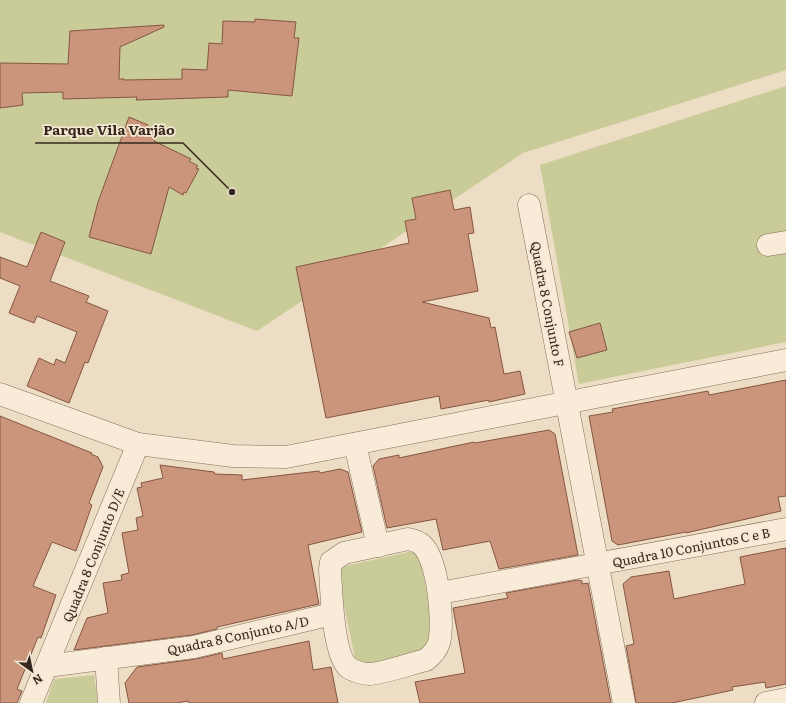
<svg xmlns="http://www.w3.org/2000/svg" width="786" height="703" font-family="Literata,serif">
<rect width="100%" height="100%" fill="#edddc4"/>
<g fill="#c9cb98">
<path d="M 0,0 L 786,0 L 786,70 L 523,153 L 257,331 L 0,232 Z"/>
<path d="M 786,86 L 786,342 L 579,384 L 540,165 Z"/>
<path d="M 418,550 L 439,650 L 357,667 L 336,568 Z"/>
<path d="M 94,675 L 98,703 L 46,703 L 54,679 Z"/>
</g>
<g fill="#ca957b" stroke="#855641">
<path d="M 255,19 L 296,22 L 294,38 L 299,38 L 292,96 L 228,90 L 228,97 L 136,100 L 137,97 L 63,99 L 63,92 L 22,93 L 23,105 L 0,108 L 0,63 L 68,64 L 70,31 L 164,25 L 164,27 L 120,47 L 119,79 L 124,79 L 124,80 L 182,79 L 182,69 L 207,70 L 209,43 L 222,44 L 223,21 L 255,22 Z"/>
<path d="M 129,117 L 148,125 L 146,129 L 157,135 L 154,141 L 191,159 L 189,161 L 198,166 L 196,168 L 199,169 L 186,193 L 184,192 L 183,195 L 169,187 L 151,254 L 89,237 L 98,202 Z"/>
<path d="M 450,190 L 454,210 L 470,207 L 474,233 L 468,234 L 478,291 L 422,302 L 489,318 L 491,328 L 495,327 L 504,374 L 520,371 L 525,394 L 489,402 L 489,400 L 441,409 L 439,396 L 326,418 L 296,267 L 409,243 L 405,221 L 416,219 L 412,198 Z"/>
<path d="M 41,232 L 65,242 L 50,281 L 89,296 L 86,302 L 108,311 L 88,363 L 85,362 L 69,403 L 27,386 L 39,358 L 54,365 L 56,359 L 65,363 L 77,332 L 37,316 L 34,323 L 9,313 L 20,286 L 0,278 L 0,257 L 27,267 Z"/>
<path d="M 600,323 L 607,350 L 577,358 L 569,332 Z"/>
<path d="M 786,380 L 786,496 L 778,497 L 781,511 L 686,533 L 686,532 L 618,545 L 612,541 L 589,416 L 613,412 L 612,409 L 708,391 L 709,395 Z"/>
<path d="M 0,416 L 92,453 L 91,454 L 98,457 L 103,467 L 89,503 L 92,505 L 76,551 L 52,542 L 33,586 L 56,595 L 41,638 L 38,637 L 17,689 L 22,691 L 17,703 L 0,703 Z"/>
<path d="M 549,430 L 555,434 L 578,555 L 499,569 L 490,541 L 443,550 L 436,519 L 387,528 L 373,466 L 379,459 L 399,455 L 399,458 L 474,442 L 475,443 Z"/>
<path d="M 160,465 L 214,472 L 215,474 L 242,475 L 242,480 L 319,471 L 320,473 L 340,469 L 348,472 L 362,532 L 308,545 L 319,604 L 217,627 L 217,629 L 192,635 L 74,650 L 87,618 L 108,613 L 103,583 L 122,580 L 121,575 L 129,573 L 122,533 L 138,530 L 136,518 L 143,516 L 137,488 L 142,487 L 141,483 L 163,478 Z"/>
<path d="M 786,548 L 786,684 L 766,688 L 765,682 L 732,687 L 733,690 L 672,703 L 636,703 L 626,646 L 634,644 L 623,584 L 631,577 L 669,571 L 674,599 L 745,584 L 740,557 Z"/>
<path d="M 578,580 L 582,581 L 582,584 L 588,583 L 611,703 L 420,703 L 415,682 L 465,673 L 453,608 L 508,598 L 506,593 Z"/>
<path d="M 309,641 L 313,670 L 331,667 L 338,703 L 189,703 L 188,701 L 177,703 L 129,703 L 125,683 L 137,667 L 196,659 L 222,653 L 223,659 Z"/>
</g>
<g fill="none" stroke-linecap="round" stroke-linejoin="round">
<defs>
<g id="minor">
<path d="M 529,205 L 624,703"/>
<path d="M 768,245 L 786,242"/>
<path d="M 0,394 L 138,444 L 233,456 L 286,457 L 786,360"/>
<path d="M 355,444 L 378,546"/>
<path d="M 408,539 C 413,540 418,541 422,545 C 438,559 444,622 439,643 C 437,649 431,656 426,660 C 412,663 382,674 369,674 C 363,674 354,671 349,668 C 333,656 331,589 330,569 L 331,562 L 344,553 Z"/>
<path d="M 440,593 L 786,529"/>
<path d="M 106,658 L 109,703"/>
<path d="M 47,666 L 194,647 L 332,614"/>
<path d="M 31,703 L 138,444"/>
<path d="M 766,703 L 786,699"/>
</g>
</defs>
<use href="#minor" stroke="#876e5b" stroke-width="23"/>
<use href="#minor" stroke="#f8ebd7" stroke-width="22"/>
</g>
<g text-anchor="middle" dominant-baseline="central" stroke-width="3.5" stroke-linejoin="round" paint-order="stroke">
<g font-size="13" fill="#37281e" stroke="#f4e8d3">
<text transform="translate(548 304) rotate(79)">Quadra 8 Conjunto F</text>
<text transform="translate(691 547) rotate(-11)">Quadra 10 Conjuntos C e B</text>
<text transform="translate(93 555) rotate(-68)">Quadra 8 Conjunto D/E</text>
<text transform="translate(238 635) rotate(-12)">Quadra 8 Conjunto A/D</text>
</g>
</g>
<path fill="none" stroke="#37281e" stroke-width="1.5" d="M232 192L183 143H35"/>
<circle fill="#37281e" stroke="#f4e8d3" stroke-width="1.5" cx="232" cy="192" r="4"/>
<g font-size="14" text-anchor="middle" font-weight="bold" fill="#37281e" stroke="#f4e8d3" stroke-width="3.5" stroke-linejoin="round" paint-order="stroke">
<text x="109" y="135">Parque Vila Varjão</text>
</g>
<g transform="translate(32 671) rotate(147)" stroke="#f4e8d3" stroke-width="3" paint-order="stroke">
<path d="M0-3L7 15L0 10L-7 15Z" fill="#37281e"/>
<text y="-6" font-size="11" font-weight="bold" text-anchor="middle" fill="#37281e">N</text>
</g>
</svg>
